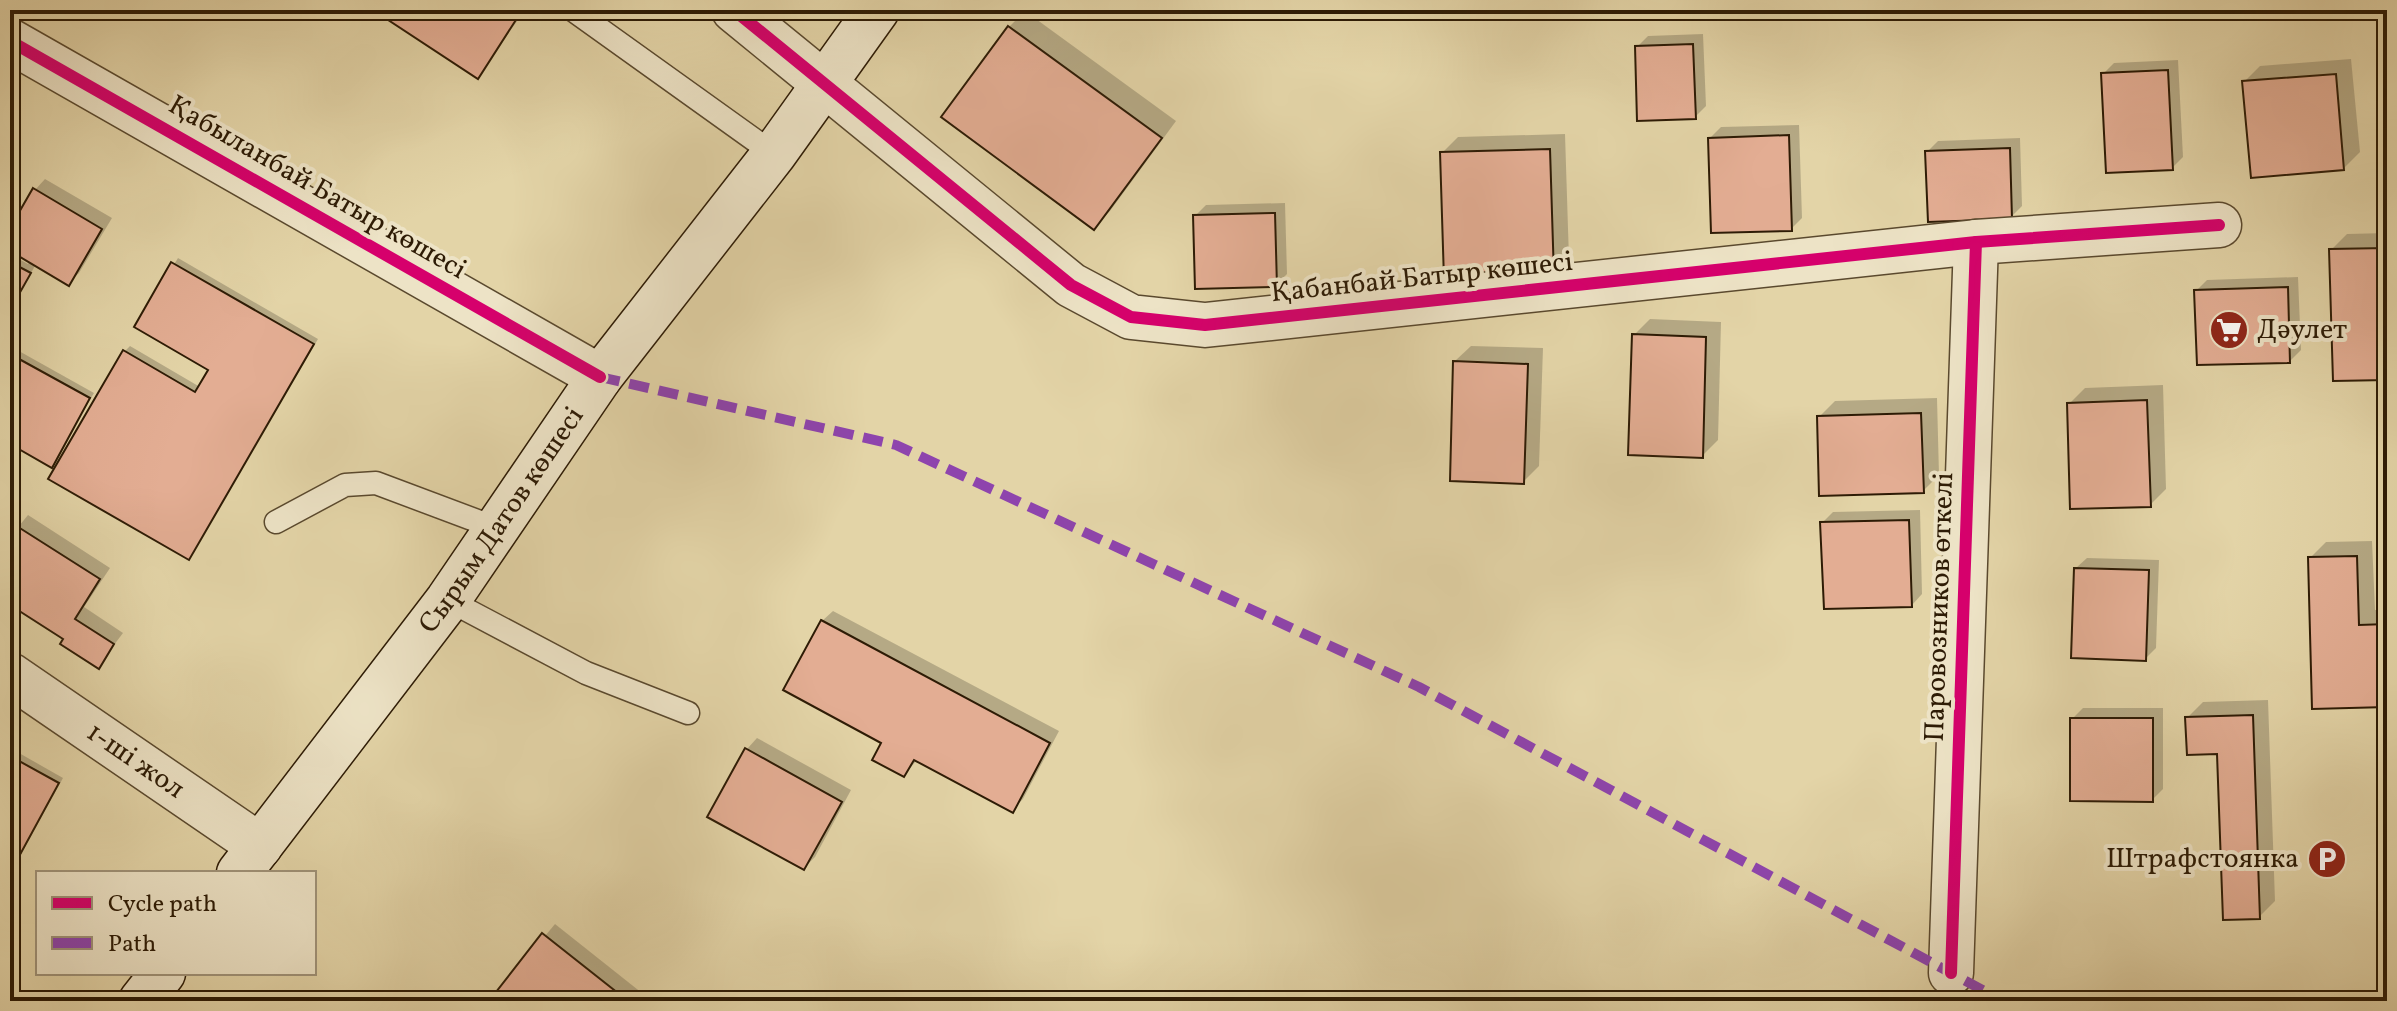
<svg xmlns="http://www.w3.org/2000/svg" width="2397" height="1011" font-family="Vollkorn,serif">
<rect width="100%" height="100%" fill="#e3d4a7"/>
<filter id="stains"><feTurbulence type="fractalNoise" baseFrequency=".0025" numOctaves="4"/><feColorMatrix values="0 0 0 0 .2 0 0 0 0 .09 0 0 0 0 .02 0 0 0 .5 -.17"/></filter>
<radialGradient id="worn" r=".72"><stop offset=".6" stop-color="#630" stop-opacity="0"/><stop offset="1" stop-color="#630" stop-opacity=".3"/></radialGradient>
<g fill="#0003">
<path d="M 376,10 L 525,10 L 478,76 Z"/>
<path d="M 1025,11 L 1176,121 L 1110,211 L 1094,227 L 1009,27 Z"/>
<path d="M 1703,34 L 1706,106 L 1695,117 L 1637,47 L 1648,36 Z"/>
<path d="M 2351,59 L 2360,152 L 2344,168 L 2244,82 L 2260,66 Z"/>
<path d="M 2178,60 L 2183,157 L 2172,168 L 2103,74 L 2114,63 Z"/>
<path d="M 1799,125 L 1802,218 L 1791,229 L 1710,138 L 1721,127 Z"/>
<path d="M 1565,134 L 1569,259 L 1553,275 L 1442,153 L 1458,137 Z"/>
<path d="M 2020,138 L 2022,206 L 2011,217 L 1927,152 L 1938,141 Z"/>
<path d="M 45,179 L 112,218 L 79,273 L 68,283 L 36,264 L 10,311 L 10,254 L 28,264 L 30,261 L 10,249 L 10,232 L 35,190 Z"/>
<path d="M 1285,203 L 1287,274 L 1276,285 L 1195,216 L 1206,205 Z"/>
<path d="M 2387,233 L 2387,378 L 2331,250 L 2347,234 Z"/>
<path d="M 178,258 L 318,339 L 189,558 L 125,351 L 130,346 L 200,387 L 211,369 L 136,326 Z"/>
<path d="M 2298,277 L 2301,350 L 2290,361 L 2196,291 L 2207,280 Z"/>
<path d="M 1650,319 L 1721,322 L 1718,440 L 1702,456 L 1634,335 Z"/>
<path d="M 10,346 L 94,393 L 51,465 L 10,442 Z"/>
<path d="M 1471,346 L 1543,348 L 1539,466 L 1523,482 L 1455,361 Z"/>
<path d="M 2163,385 L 2166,489 L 2150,505 L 2069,404 L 2085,388 Z"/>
<path d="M 1937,398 L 1939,475 L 1923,491 L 1819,417 L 1835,401 Z"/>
<path d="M 1920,510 L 1922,594 L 1912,605 L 1822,523 L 1833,512 Z"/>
<path d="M 28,515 L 110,568 L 84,607 L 123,633 L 98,666 L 65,638 L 10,603 L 10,537 Z"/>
<path d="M 2372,541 L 2375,610 L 2387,609 L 2387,705 L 2310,558 L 2326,542 Z"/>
<path d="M 2087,558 L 2159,560 L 2156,648 L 2145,659 L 2076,568 Z"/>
<path d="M 833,611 L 1059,731 L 1023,799 L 1012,810 L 917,760 L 904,775 L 822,621 Z"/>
<path d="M 2268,700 L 2275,901 L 2259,917 L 2219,752 L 2187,718 L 2203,702 Z"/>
<path d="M 2083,708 L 2163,708 L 2163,789 L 2152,800 L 2072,719 Z"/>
<path d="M 757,738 L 851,790 L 815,857 L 804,868 L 747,749 Z"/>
<path d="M 12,749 L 63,778 L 10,874 L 10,751 Z"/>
<path d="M 555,924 L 652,1001 L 491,1001 Z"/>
</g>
<g fill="#e3ad93" stroke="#2d1b05" stroke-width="2">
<path d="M 373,10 L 518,10 L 521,12 L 478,79 Z"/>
<path d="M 1008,26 L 1162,138 L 1094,230 L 941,117 Z"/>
<path d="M 1693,44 L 1696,119 L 1637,121 L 1635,46 Z"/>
<path d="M 2168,70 L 2173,170 L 2106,173 L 2101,73 Z"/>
<path d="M 2336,74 L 2344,170 L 2251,178 L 2242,81 Z"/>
<path d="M 1789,135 L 1792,231 L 1711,233 L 1708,138 Z"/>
<path d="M 2010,148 L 2012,219 L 1928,222 L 1925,151 Z"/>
<path d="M 1550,149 L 1554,277 L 1444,280 L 1440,152 Z"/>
<path d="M 33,188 L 102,229 L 69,286 L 10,251 L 10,228 Z"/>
<path d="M 1275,213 L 1277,287 L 1195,289 L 1193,215 Z"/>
<path d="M 2387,248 L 2387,380 L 2333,381 L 2329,249 Z"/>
<path d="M 10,262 L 31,273 L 10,310 Z"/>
<path d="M 171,262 L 314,344 L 189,560 L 48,479 L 123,350 L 195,392 L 208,370 L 134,327 Z"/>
<path d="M 2288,287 L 2290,363 L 2197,365 L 2194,290 Z"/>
<path d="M 1632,334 L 1706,337 L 1703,458 L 1628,455 Z"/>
<path d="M 10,354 L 90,398 L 52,468 L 10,444 Z"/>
<path d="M 1453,361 L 1528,364 L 1524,484 L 1450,481 Z"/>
<path d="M 2147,400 L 2151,507 L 2070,509 L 2067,403 Z"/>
<path d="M 1921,413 L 1924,493 L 1819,496 L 1817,416 Z"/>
<path d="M 1909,520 L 1912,607 L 1824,609 L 1820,522 Z"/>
<path d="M 15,525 L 100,579 L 75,619 L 114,644 L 99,669 L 60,644 L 63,639 L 10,605 L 10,533 Z"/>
<path d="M 2357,556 L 2359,625 L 2387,624 L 2387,707 L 2312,709 L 2308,557 Z"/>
<path d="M 2074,568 L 2149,570 L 2146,661 L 2071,658 Z"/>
<path d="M 821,620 L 1050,743 L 1013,813 L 914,760 L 904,777 L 872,760 L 881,743 L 783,690 Z"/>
<path d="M 2253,715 L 2260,919 L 2223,920 L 2217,754 L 2187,755 L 2185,717 Z"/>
<path d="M 2070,718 L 2153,718 L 2153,802 L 2070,801 Z"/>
<path d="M 745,748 L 842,802 L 804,870 L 707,817 Z"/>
<path d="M 10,756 L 59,783 L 10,873 Z"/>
<path d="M 542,933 L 628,1001 L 489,1001 Z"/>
</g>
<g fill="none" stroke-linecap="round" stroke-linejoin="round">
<defs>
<g id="service">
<path d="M 573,10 L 774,154"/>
<path d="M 276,522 L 345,485 L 376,483 L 496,528"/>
<path d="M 448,600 L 586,673 L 688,713"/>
</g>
<g id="minor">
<path d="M 734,10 L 1071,285 L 1131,317 L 1205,325 L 1976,242 L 2219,225"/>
<path d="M 10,41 L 600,377"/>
<path id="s1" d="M 10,675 L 260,846"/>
<path d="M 1951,973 L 1976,242"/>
</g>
<g id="secondary">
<path id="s2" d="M 239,873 L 448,600 L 600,377 L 774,154 L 877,10"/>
<path d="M 141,1001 L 163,973"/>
</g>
</defs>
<use href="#service" stroke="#5a492e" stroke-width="25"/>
<use href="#minor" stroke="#5a492e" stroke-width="47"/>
<use href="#secondary" stroke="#2d1b05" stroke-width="47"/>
<use href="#service" stroke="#ede3c6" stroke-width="22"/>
<use href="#minor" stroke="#ede3c6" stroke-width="44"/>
<use href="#secondary" stroke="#ede3c6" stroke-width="44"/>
<path stroke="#8e44ad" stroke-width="10" stroke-dasharray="20 10" stroke-linecap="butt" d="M 600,377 L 896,445 L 1419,687 L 2003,1001"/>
<defs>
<g id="cycleway">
<path d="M 734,10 L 1071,285 L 1131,317 L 1205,325 L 1976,242 L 2219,225"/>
<path d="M 10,41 L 600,377"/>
<path d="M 1951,973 L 1976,242"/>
</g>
</defs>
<use href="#cycleway" stroke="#ede3c6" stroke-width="17"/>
<use href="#cycleway" stroke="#d6006c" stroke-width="12"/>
</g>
<defs>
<symbol id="supermarket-disc" viewBox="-11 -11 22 22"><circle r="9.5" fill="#8f2418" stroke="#ede3c6"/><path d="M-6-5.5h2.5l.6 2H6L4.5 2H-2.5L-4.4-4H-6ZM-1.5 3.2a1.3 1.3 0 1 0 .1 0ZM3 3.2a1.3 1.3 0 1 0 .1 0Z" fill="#fff"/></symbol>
<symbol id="parking-disc" viewBox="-11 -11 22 22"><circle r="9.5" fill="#8f2418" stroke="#ede3c6"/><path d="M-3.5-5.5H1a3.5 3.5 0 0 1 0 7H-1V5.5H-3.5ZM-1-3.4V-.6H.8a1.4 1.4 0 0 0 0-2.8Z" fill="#fff"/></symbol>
</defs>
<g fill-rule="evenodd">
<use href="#supermarket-disc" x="2207" y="308" width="44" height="44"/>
<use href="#parking-disc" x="2305" y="837" width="44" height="44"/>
</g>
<g text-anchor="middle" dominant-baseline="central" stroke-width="8" stroke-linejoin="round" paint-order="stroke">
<g font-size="28" fill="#2d1b05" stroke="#ede3c6">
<text transform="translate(317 188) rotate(30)">Қабыланбай Батыр көшесі</text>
<text transform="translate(1422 278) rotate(-6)">Қабанбай Батыр көшесі</text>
<text stroke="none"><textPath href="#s2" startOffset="440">Сырым Датов көшесі</textPath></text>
<text transform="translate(1940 607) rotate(-88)">Паровозников өткелі</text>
<text stroke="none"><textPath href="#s1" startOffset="152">1-ші жол</textPath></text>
</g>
<g font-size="28" fill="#2d1b05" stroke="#ede3c6" text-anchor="start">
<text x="2257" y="330">Дәулет</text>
<text x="2299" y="859" text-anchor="end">Штрафстоянка</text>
</g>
</g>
<rect width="2397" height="1011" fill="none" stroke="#e3d4a7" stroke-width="40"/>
<rect x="12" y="12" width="2373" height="987" fill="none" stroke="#2d1b05" stroke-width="4"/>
<rect x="20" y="20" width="2357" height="971" fill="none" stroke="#2d1b05" stroke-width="2"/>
<rect x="36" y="871" width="280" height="104" fill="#ede3c6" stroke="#a09379" stroke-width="2"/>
<rect x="52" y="897" width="40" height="12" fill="#d6006c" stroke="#a09379" stroke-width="2"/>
<text x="108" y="911" font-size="24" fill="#2d1b05">Cycle path</text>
<rect x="52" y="937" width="40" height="12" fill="#8e44ad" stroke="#a09379" stroke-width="2"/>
<text x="108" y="951" font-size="24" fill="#2d1b05">Path</text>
<rect width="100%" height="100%" filter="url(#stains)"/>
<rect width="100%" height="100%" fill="url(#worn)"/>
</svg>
